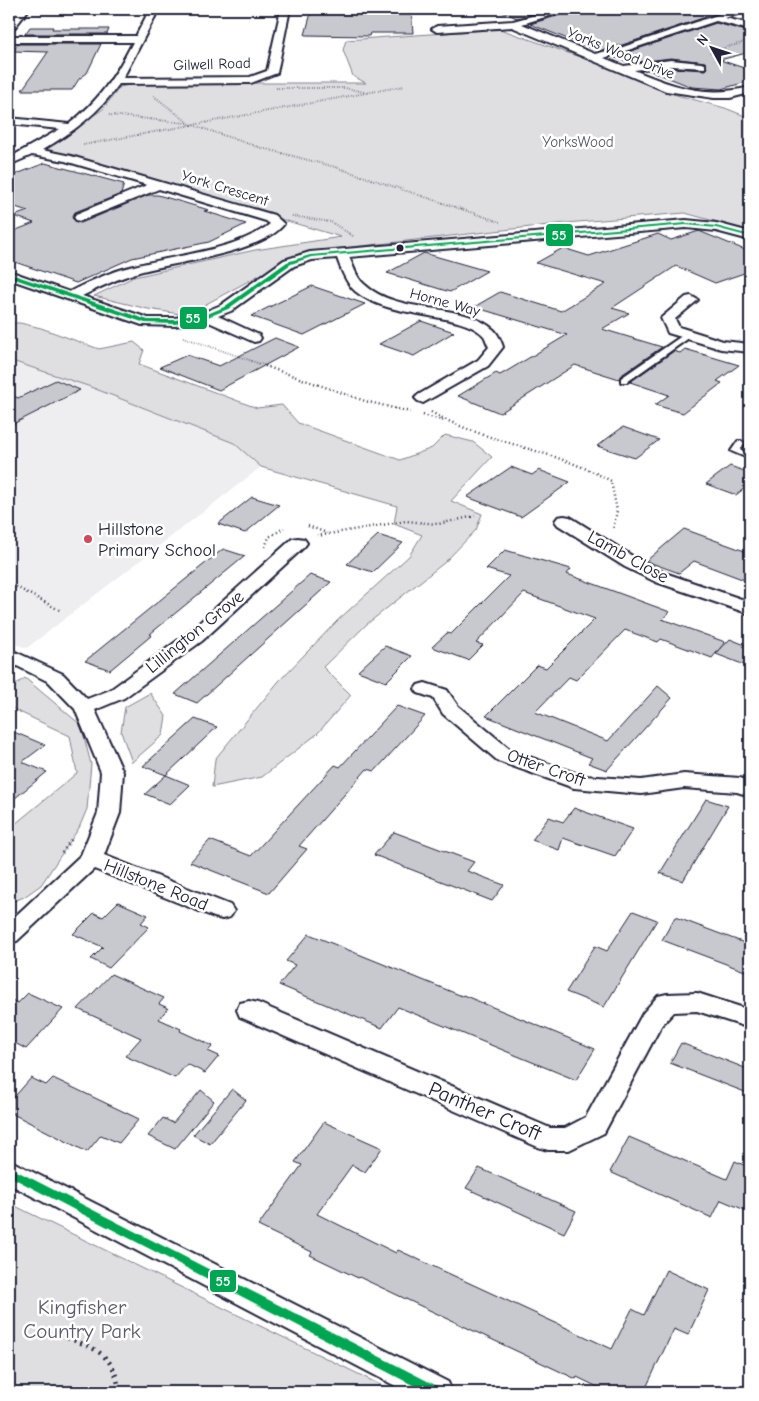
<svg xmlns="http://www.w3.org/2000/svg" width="759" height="1401" font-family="'Comic Neue',sans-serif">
<rect width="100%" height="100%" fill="#fff"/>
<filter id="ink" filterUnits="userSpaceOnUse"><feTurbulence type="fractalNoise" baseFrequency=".02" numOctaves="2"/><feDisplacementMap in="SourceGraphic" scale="10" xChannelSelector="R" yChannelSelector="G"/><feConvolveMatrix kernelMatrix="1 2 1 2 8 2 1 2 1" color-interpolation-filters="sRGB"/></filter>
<g filter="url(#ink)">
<path fill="#eeeef1" d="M 9,360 L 88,386 L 234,443 L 261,467 L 27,648 L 9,642 Z"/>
<g fill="#dfdfe2" stroke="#80808e">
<path d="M 500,29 L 608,67 L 662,91 L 725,108 L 750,118 L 750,231 L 685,213 L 566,223 L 300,253 L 186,315 L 148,309 L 94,296 L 134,277 L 255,250 L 341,237 L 44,149 L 103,109 L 120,87 L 137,83 L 366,83 L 353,76 L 343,50 L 346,40 Z"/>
<path d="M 9,323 L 20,323 L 41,328 L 99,349 L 134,342 L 144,350 L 139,364 L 257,408 L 282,405 L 298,423 L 400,460 L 432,448 L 445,435 L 473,442 L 492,457 L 451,501 L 482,514 L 476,530 L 445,562 L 367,624 L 323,667 L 351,695 L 317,734 L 262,777 L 212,787 L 215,759 L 279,681 L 338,620 L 409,556 L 422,535 L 394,524 L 397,506 L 261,467 L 234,443 L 88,386 L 9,360 Z"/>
<path d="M 25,678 L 81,725 L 91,764 L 87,809 L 79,828 L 41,885 L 24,897 L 9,903 L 9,829 L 77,773 L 70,736 L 9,707 L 9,689 Z"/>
<path d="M 150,693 L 166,716 L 163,735 L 132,762 L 121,732 L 125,707 Z"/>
<path d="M 9,1203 L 395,1392 L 9,1392 Z"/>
</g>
<g fill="#c8c8cf" stroke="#22223b">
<path d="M 312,9 L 411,9 L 413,33 L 370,33 L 369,36 L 305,35 Z"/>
<path d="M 495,9 L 552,9 L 517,18 Z"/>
<path d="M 574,9 L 709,9 L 721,12 L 622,45 L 598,51 L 530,24 L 573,11 Z"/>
<path d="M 716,23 L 750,32 L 750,52 L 720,60 L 750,70 L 750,81 L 721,89 L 692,87 L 648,70 L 671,68 L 705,70 L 707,68 L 705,62 L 671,58 L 630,63 L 613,57 Z"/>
<path d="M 30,27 L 53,27 L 52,29 L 109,29 L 107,34 L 25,34 Z"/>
<path d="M 18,44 L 101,44 L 87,73 L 79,79 L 72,90 L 22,90 L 48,52 L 13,51 Z"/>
<path d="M 45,163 L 124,184 L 121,194 L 75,212 L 72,218 L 76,222 L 81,223 L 148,195 L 158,195 L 209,210 L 204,211 L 246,224 L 209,242 L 132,258 L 76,283 L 9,260 L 9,233 L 34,223 L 14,216 L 28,211 L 9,205 L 9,177 Z"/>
<path d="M 699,231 L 750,252 L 750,271 L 715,283 L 676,266 L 612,308 L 629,313 L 602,329 L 662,347 L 620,376 L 619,379 L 575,365 L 500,413 L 458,396 L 496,373 L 500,375 L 507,371 L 567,335 L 474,307 L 500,292 L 561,311 L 606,284 L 536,263 L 563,248 L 589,256 L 658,234 L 671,240 Z"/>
<path d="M 424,253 L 487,271 L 450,292 L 387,273 Z"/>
<path d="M 312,286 L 365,304 L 304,335 L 251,316 Z"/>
<path d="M 421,321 L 454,332 L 414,356 L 379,344 Z"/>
<path d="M 275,338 L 299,347 L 219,390 L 160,367 L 187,355 L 219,366 Z"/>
<path d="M 685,349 L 739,365 L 717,381 L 722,383 L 683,413 L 655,405 L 669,395 L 630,382 L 674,351 L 680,353 Z"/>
<path d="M 56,380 L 80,390 L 9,426 L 9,394 L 18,398 Z"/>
<path d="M 623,427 L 659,440 L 635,458 L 597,446 Z"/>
<path d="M 730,466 L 750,473 L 750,484 L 736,495 L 706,484 Z"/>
<path d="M 511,467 L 532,475 L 539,470 L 570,482 L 521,517 L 467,497 Z"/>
<path d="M 252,497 L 279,505 L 245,533 L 218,524 Z"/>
<path d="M 684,529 L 750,553 L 750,582 L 694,561 L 679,573 L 646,561 Z"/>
<path d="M 378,535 L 403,543 L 373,572 L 347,564 Z"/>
<path d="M 223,549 L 245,556 L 150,634 L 152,635 L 110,670 L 85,661 Z"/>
<path d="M 505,550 L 571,569 L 567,574 L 670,612 L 662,619 L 725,642 L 712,658 L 661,639 L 658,642 L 625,630 L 576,680 L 569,677 L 535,712 L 608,741 L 658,686 L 672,698 L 607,770 L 588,763 L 592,758 L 486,716 L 537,665 L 546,668 L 595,619 L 524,593 L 476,643 L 483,645 L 468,660 L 432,647 L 447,633 L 451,634 L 509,576 L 486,569 Z"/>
<path d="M 310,575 L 331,582 L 197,703 L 175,694 Z"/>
<path d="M 730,639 L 750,647 L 750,667 L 716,654 Z"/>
<path d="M 385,646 L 412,656 L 386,682 L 358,671 Z"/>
<path d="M 397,706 L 425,716 L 375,771 L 367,769 L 299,846 L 307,849 L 269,893 L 190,862 L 210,840 L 251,856 L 335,765 L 340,767 Z"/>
<path d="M 195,719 L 217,727 L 166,775 L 143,766 Z"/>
<path d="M 9,730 L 45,745 L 22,762 L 47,772 L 9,803 Z"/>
<path d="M 166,775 L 190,785 L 170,804 L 145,794 Z"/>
<path d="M 706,799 L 728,806 L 683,881 L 660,873 Z"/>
<path d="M 574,808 L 633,829 L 615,856 L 563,838 L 559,850 L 532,840 L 549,817 L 563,822 Z"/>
<path d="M 394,832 L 474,862 L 467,871 L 504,885 L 492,901 L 374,855 Z"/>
<path d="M 118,902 L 148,915 L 141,923 L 149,927 L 109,968 L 91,959 L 103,947 L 73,934 L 94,913 L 103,917 Z"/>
<path d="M 633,911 L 657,920 L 604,1007 L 566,992 L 595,946 L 607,951 Z"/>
<path d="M 675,917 L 750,945 L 750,973 L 662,940 Z"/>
<path d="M 309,934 L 462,996 L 463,995 L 595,1049 L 576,1080 L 398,1007 L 382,1028 L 279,985 L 295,965 L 286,961 Z"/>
<path d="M 111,974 L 164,998 L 159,1004 L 168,1008 L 159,1019 L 181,1029 L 180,1031 L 213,1046 L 208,1051 L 219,1056 L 205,1073 L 187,1064 L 175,1078 L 125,1056 L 141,1038 L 78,1009 Z"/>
<path d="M 28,993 L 63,1009 L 26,1049 L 9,1040 L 9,999 L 18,1003 Z"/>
<path d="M 681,1043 L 750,1070 L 750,1094 L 670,1063 Z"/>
<path d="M 31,1078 L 46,1085 L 53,1078 L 139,1119 L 119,1143 L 101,1135 L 87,1152 L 9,1112 L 9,1103 Z"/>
<path d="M 232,1089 L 246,1100 L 210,1144 L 193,1135 Z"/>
<path d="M 201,1090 L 214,1101 L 175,1149 L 148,1136 L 163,1118 L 173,1123 Z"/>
<path d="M 324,1122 L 382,1148 L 365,1172 L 352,1165 L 317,1214 L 396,1253 L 398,1250 L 612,1349 L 632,1309 L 644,1315 L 666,1270 L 709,1290 L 688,1335 L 674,1329 L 644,1392 L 608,1392 L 577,1377 L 576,1379 L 359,1277 L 358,1278 L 310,1255 L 312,1252 L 258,1226 L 302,1165 L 295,1162 Z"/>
<path d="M 629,1137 L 727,1179 L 735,1161 L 750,1168 L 750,1199 L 745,1210 L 721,1200 L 712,1218 L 610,1172 Z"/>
<path d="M 479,1168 L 576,1211 L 564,1233 L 466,1188 Z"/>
</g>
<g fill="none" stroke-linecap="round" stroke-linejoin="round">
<defs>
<g id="service">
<path d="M 686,333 L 693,335 L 627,382 L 621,382 L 621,378 Z"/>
<path d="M 738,441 L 741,441 L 745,443 L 740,450 L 750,454 L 750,459 L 731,451 Z"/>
</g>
<g id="minor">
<path d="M 19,9 L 29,9 L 12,31 L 9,32 L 9,23 Z"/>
<path d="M 150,9 L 159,9 L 123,78 L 250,77 L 267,71 L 281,9 L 290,9 L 277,73 L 251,83 L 119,84 C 99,113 72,133 42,150 L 71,156 L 274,215 L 284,224 C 262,253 175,262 139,272 C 119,278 100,287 82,296 L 148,318 L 175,318 L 202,313 L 221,305 L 284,260 L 310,252 L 686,220 L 716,223 L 750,232 L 750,240 L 716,231 L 686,228 L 349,257 C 353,265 356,277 364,284 C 398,316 463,301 494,330 C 498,334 501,341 503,347 L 488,366 L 423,403 L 418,401 L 415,398 L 418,395 L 478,360 L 489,347 C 487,344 486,339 484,336 C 462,311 389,320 355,291 C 346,283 341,269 337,258 L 312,260 L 294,266 L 231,311 L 218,316 L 259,335 L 261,338 L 259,341 L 254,342 L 204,320 L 175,326 L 142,325 L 9,279 L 9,271 L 69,292 C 89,282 109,272 130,267 C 173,255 234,252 270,224 L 266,221 L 159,189 L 80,221 L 76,220 L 74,217 L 76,214 L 147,185 L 65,161 L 32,155 L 9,165 L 9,158 L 60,129 L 9,124 L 9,118 L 69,124 C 99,101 116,75 133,42 L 9,42 L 9,36 L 136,36 Z"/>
<path d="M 558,9 L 572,9 L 522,24 L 595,54 L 623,47 L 735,9 L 747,9 L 746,11 L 725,18 L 750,24 L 750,30 L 716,21 L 604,58 L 624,66 L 671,60 L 701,63 L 705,64 L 705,68 L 671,66 L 634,70 C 674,87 706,98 750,87 L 750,93 L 730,98 L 714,98 L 666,91 L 512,27 L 437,32 L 432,29 L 437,26 L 513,21 Z"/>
<path d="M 691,296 L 698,300 L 675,319 L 679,327 L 723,341 L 750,344 L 750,352 L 721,349 L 668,333 L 661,318 L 686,297 Z"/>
<path d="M 564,516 L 570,517 L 637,559 L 668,574 L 750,602 L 750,614 L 656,582 L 625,567 L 558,525 L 555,521 L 558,517 Z"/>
<path d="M 298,538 L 304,539 L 307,543 L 304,547 L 202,641 L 124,698 L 95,710 L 123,772 L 120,813 L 104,855 L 230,905 L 234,911 L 230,917 L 222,919 L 214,917 L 94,869 L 17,941 L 9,943 L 9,922 L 81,855 L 98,813 L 101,772 L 75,709 L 49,682 L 9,662 L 9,649 L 63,674 L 87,699 L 110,690 L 188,633 L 292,539 Z"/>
<path d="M 425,683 L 447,690 L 458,706 L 512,751 L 584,776 L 641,780 L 684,774 L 740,778 L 750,781 L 750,796 L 737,792 L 684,788 L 641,794 L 574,788 L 498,761 L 443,714 L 433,698 L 418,693 L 415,689 L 418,685 Z"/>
<path d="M 697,993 L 750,1010 L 750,1028 L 697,1011 L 674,1012 L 661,1026 L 604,1133 L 569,1150 L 548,1150 L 538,1147 L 240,1017 L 237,1010 L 240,1003 L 249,1001 L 258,1003 L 550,1128 L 565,1128 L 586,1117 L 643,1013 L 658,996 L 667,994 Z"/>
<path d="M 9,1160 L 448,1382 L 452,1392 L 407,1392 L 9,1184 Z"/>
</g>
</defs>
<use href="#service" stroke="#22223b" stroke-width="4"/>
<use href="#minor" stroke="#22223b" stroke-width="4"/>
<g stroke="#22223b" stroke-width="2" stroke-dasharray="0.5 2" stroke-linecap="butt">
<path d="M 710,52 L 745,42"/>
<path d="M 276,88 L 345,88 L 364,92"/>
<path d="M 154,96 L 190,124 L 258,147 L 335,167 L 500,222"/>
<path d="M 109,115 L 187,123"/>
<path d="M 83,145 L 404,86"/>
<path d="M 292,216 L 331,222 L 353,236"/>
<path d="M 183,337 L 269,367"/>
</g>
<g stroke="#22223b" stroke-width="2.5" stroke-dasharray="1 3" stroke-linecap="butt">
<path d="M 265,366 L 365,401 L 410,412"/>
<path d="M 431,412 C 488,444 554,449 611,481 L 617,511 L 613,529"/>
<path d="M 423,415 L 445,421"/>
<path d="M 308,526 L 327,533"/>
<path d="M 317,536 L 406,521 L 438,524 L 475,516"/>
<path d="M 265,547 L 269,537 L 284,528"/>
<path d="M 9,583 L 61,611"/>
</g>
<path stroke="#22223b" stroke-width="3" stroke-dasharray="1 4" stroke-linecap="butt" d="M 62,853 L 73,837"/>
<path stroke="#22223b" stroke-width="4.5" stroke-dasharray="2 5" stroke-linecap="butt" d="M 67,1338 C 97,1348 116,1357 119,1392"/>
<use href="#service" fill="#fff" fill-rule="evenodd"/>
<use href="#minor" fill="#fff" fill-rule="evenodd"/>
<defs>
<g id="bus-1">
<path d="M 686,223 L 716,226 L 750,235 L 750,237 L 716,228 L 686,225 L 311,257 L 291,264 L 228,309 L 208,317 L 175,324 L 145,323 L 9,277 L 9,274 L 11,274 L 148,320 L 175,320 L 205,315 L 224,307 L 287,262 L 310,255 Z"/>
<path d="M 9,1167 L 441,1388 L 443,1392 L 426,1392 L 9,1176 Z"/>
</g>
</defs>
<use href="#bus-1" stroke="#fff" stroke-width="3"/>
<use href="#bus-1" fill="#00a651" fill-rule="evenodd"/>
</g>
</g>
<circle fill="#22223b" stroke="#fff" stroke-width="2" cx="400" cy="248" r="4.5"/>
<circle fill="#d1495b" stroke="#fff" stroke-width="2" cx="88" cy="539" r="5"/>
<g text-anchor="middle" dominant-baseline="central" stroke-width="5" stroke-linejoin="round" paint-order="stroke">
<g font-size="15" fill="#22223b" stroke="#fff">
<text transform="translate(621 53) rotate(22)">Yorks Wood Drive</text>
<text transform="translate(212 64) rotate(-2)">Gilwell Road</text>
<text transform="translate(225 188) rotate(17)">York Crescent</text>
<text transform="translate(445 302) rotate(15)">Horne Way</text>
</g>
<g font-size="15" fill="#5b5b6d" stroke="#fff">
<text x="578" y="142">YorksWood</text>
</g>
<g font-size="18" fill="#22223b" stroke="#fff" text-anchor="start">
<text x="98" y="529">Hillstone<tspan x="98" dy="21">Primary School</tspan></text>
</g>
<g font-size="18" fill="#22223b" stroke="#fff">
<text transform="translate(628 557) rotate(29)">Lamb Close</text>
<text transform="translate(195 632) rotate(-39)">Lillington Grove</text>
<text transform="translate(546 768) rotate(19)">Otter Croft</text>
<text transform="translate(156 885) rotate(22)">Hillstone Road</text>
</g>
<g font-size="21" fill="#22223b" stroke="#fff">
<text transform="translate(485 1111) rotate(23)">Panther Croft</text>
</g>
<g font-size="21" fill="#5b5b6d" stroke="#fff">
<text x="82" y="1307">Kingfisher<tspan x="82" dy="24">Country Park</tspan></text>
</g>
</g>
<g stroke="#fff" stroke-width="2">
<rect x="545" y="223" width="29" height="24" rx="5" fill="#00a651"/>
<rect x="179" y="306" width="29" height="24" rx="5" fill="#00a651"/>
<rect x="209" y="1269" width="28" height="24" rx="5" fill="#00a651"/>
</g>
<g font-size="14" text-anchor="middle" font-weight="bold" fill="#fff">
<text x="559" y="240">55</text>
<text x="193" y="323">55</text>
<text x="223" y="1286">55</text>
</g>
<rect width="759" height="1401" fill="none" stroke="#fff" stroke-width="30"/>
<rect x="15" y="15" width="729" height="1371" fill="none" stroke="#22223b" stroke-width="2" filter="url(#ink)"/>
<g transform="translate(712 48) rotate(310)" stroke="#ffffff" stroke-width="4" paint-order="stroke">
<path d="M0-4L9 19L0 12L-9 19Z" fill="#22223b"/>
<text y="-8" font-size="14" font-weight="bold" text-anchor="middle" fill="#22223b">N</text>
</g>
</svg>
